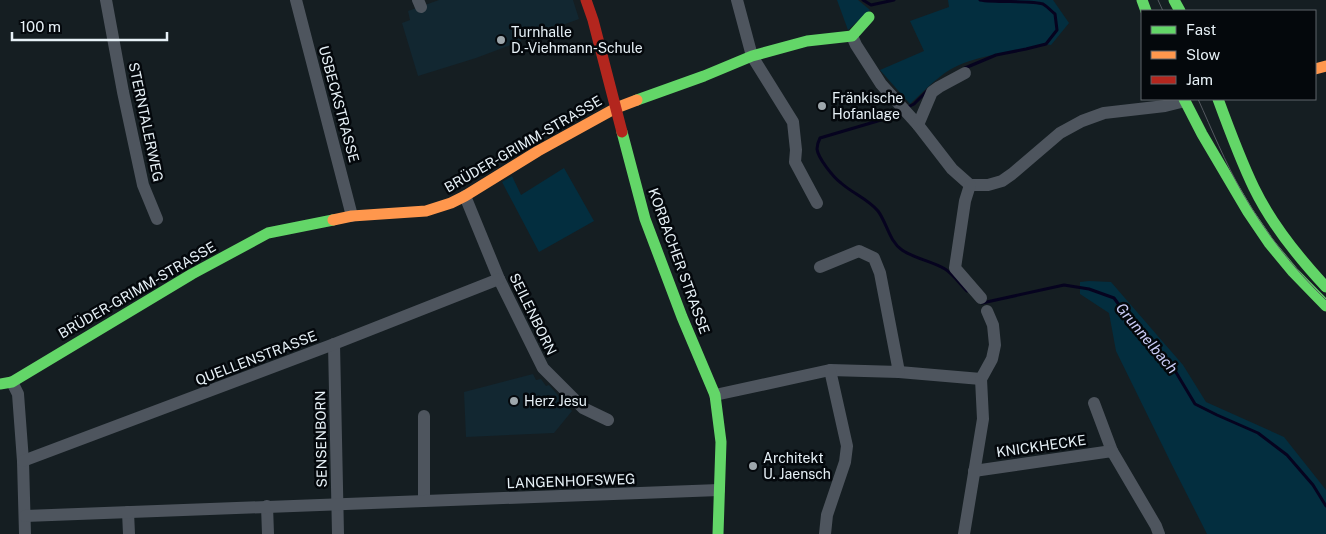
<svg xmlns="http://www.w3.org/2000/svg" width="1326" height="534" font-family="'Public Sans',sans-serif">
<rect width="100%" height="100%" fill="#151e22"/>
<g fill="#122731">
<path d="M 439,0 L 573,0 L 579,19 L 557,27 L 556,25 L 520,38 L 521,41 L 476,58 L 418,76 L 402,23 L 410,20 L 408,11 Z"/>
<path d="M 533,374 L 536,380 L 541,379 L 546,386 L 549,385 L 572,411 L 554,433 L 466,437 L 464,392 Z"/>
</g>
<g fill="#032e3f">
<path d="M 837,0 L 858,0 L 870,10 L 848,30 Z"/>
<path d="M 948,0 L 1053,0 L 1069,23 L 1051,45 C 1041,43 1031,49 1021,50 C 994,55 964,58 941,76 C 930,84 920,95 910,104 L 880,70 L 924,51 L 910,21 L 949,7 Z"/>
<path d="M 564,168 L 594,221 L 539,252 L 502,182 L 512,176 L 521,195 Z"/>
<path d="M 1089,281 L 1111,282 L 1183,365 L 1206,402 L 1284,437 L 1326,490 L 1326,534 L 1207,534 L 1172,465 L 1116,351 L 1109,313 L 1080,294 L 1080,282 Z"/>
</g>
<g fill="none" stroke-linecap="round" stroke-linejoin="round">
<g stroke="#06031f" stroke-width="3">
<path d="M 863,0 L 871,5 L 894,0"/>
<path d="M 965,68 L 996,55 L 1026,49 L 1046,44 L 1057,30 L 1055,14 C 1051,11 1048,7 1043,4 C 1032,0 996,3 980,0"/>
<path d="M 906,108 L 914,104 L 928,90"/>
<path d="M 900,111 L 881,120 L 820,138 C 818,142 817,144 817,149 C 818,158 833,177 841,183 C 852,193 868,199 878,211 C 887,223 889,241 902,250 C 915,259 932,261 945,269 C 953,274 960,284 967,291"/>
<path d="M 982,303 L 1064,285 L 1089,289 L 1114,298 L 1150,347 L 1174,369 L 1195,404 L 1217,415 L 1258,433 L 1287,455 L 1313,485 L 1326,506"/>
</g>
<g stroke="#4e555e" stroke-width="12">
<path d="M 106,0 L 123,92 L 143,185 L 157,219"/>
<path d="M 296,0 L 352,216"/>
<path d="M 418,0 L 421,7"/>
<path d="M 737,0 L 752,56 L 793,122 L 796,150 L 795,162 L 817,203"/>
<path d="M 852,36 L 856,45 L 881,84 L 918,125 L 952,169 L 970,185 L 988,185 L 1002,181 L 1012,174 L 1060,133 L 1082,121 L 1104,113 L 1165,106 L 1185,101"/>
<path d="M 918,125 L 932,92 L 939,87 L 965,73"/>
<path d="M 970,185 L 965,201 L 955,268 L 981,298"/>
<path d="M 465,196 L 499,279 L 543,368 L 583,408 L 608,420"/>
<path d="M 334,344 L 338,534"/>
<path d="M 899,372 L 981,379"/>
<path d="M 12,382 L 18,394 L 23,461 L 25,534"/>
<path d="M 715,395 L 830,370 L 899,372 L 880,273 L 874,258 L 859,251 L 820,267"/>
<path d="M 1094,403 L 1112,451"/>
<path d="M 424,416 L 424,501"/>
<path d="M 23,461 L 334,344 L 499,279"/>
<path d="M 974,471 L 1112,451 L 1156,526 L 1159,534"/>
<path d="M 267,506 L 268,534"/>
<path d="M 128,512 L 129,534"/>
<path d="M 25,516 L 719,490"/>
<path d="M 825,534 L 827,515 L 845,462 L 847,446 L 830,370"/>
<path d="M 964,534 L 983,419 L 981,379 L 992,359 L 995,345 L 993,325 L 987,311"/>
</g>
<g stroke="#63d668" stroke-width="11">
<path d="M 1142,0 L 1146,11"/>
<path d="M 1174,0 L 1180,11"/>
<path d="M 1184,99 L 1202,134 L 1248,212 L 1269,243 L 1293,272 L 1326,306"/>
<path d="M 1218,99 C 1229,129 1240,159 1254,188 C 1272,225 1298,257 1326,287"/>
<path d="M 637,100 L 704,76 L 752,56 L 807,41 L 852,36 L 869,17"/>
<path d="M 622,132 L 645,219 L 682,317 L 715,395 L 721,442 L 718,534"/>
<path d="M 0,384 L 12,382 L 192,274 L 268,233 L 333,220"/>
</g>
<g stroke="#ff974d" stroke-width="11">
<path d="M 1315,69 L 1326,66"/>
<path d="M 333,220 L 352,216 L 426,211 L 451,203 L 465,196 L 538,151 L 616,108 L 637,100"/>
</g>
<path stroke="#b3261e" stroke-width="11" d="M 586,0 L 593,20 L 622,132"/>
<g stroke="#555a61" stroke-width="1">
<path d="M 1158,0 L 1163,11"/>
<path d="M 1198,99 C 1212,130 1225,162 1242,192 C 1265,232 1293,268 1326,300"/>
</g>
</g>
<g fill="#9ea7ac" stroke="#04080c" stroke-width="2">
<circle cx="501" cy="40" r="5"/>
<circle cx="822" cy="106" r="5"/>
<circle cx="514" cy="401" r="5"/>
<circle cx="753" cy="466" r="5"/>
</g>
<g text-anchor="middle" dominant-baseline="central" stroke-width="5" stroke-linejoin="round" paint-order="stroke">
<g font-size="14" fill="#e7f1f7" stroke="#04080c" text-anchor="start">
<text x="511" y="32">Turnhalle<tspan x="511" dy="16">D.-Viehmann-Schule</tspan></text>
<text x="832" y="98">Fränkische<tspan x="832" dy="16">Hofanlage</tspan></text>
<text x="524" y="401">Herz Jesu</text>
<text x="763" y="458">Architekt<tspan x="763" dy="16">U. Jaensch</tspan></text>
</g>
<g font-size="14" fill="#e7f1f7" stroke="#04080c">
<text transform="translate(339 104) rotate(75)">USBECKSTRASSE</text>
<text transform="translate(146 122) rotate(78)">STERNTALERWEG</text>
<text transform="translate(523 144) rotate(-30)">BRÜDER-GRIMM-STRASSE</text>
<text transform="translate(679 261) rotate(70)">KORBACHER STRASSE</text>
<text transform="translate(137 290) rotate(-30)">BRÜDER-GRIMM-STRASSE</text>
<text transform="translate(533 314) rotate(64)">SEILENBORN</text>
<text transform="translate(256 358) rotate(-21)">QUELLENSTRASSE</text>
<text transform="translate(321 439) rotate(-91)">SENSENBORN</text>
<text transform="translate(1041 446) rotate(-8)">KNICKHECKE</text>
<text transform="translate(571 481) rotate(-2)">LANGENHOFSWEG</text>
</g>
<g font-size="15" font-style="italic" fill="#cbcdf7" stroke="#04080c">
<text transform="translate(1147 338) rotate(50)">Grunnelbach</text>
</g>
</g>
<rect x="1141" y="10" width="175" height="90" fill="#04080c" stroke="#5f656a"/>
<rect x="1151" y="26" width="25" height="8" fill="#63d668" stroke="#5f656a"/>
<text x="1186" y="35" font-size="15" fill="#e7f1f7">Fast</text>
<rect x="1151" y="51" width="25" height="8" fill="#ff974d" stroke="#5f656a"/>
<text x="1186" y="60" font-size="15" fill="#e7f1f7">Slow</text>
<rect x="1151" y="76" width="25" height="8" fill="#b3261e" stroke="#5f656a"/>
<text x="1186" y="85" font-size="15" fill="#e7f1f7">Jam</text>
<path d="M12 32v8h155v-8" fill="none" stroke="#e7f1f7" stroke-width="2.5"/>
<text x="20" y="32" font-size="15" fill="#e7f1f7" stroke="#04080c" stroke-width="4" paint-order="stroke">100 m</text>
</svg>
